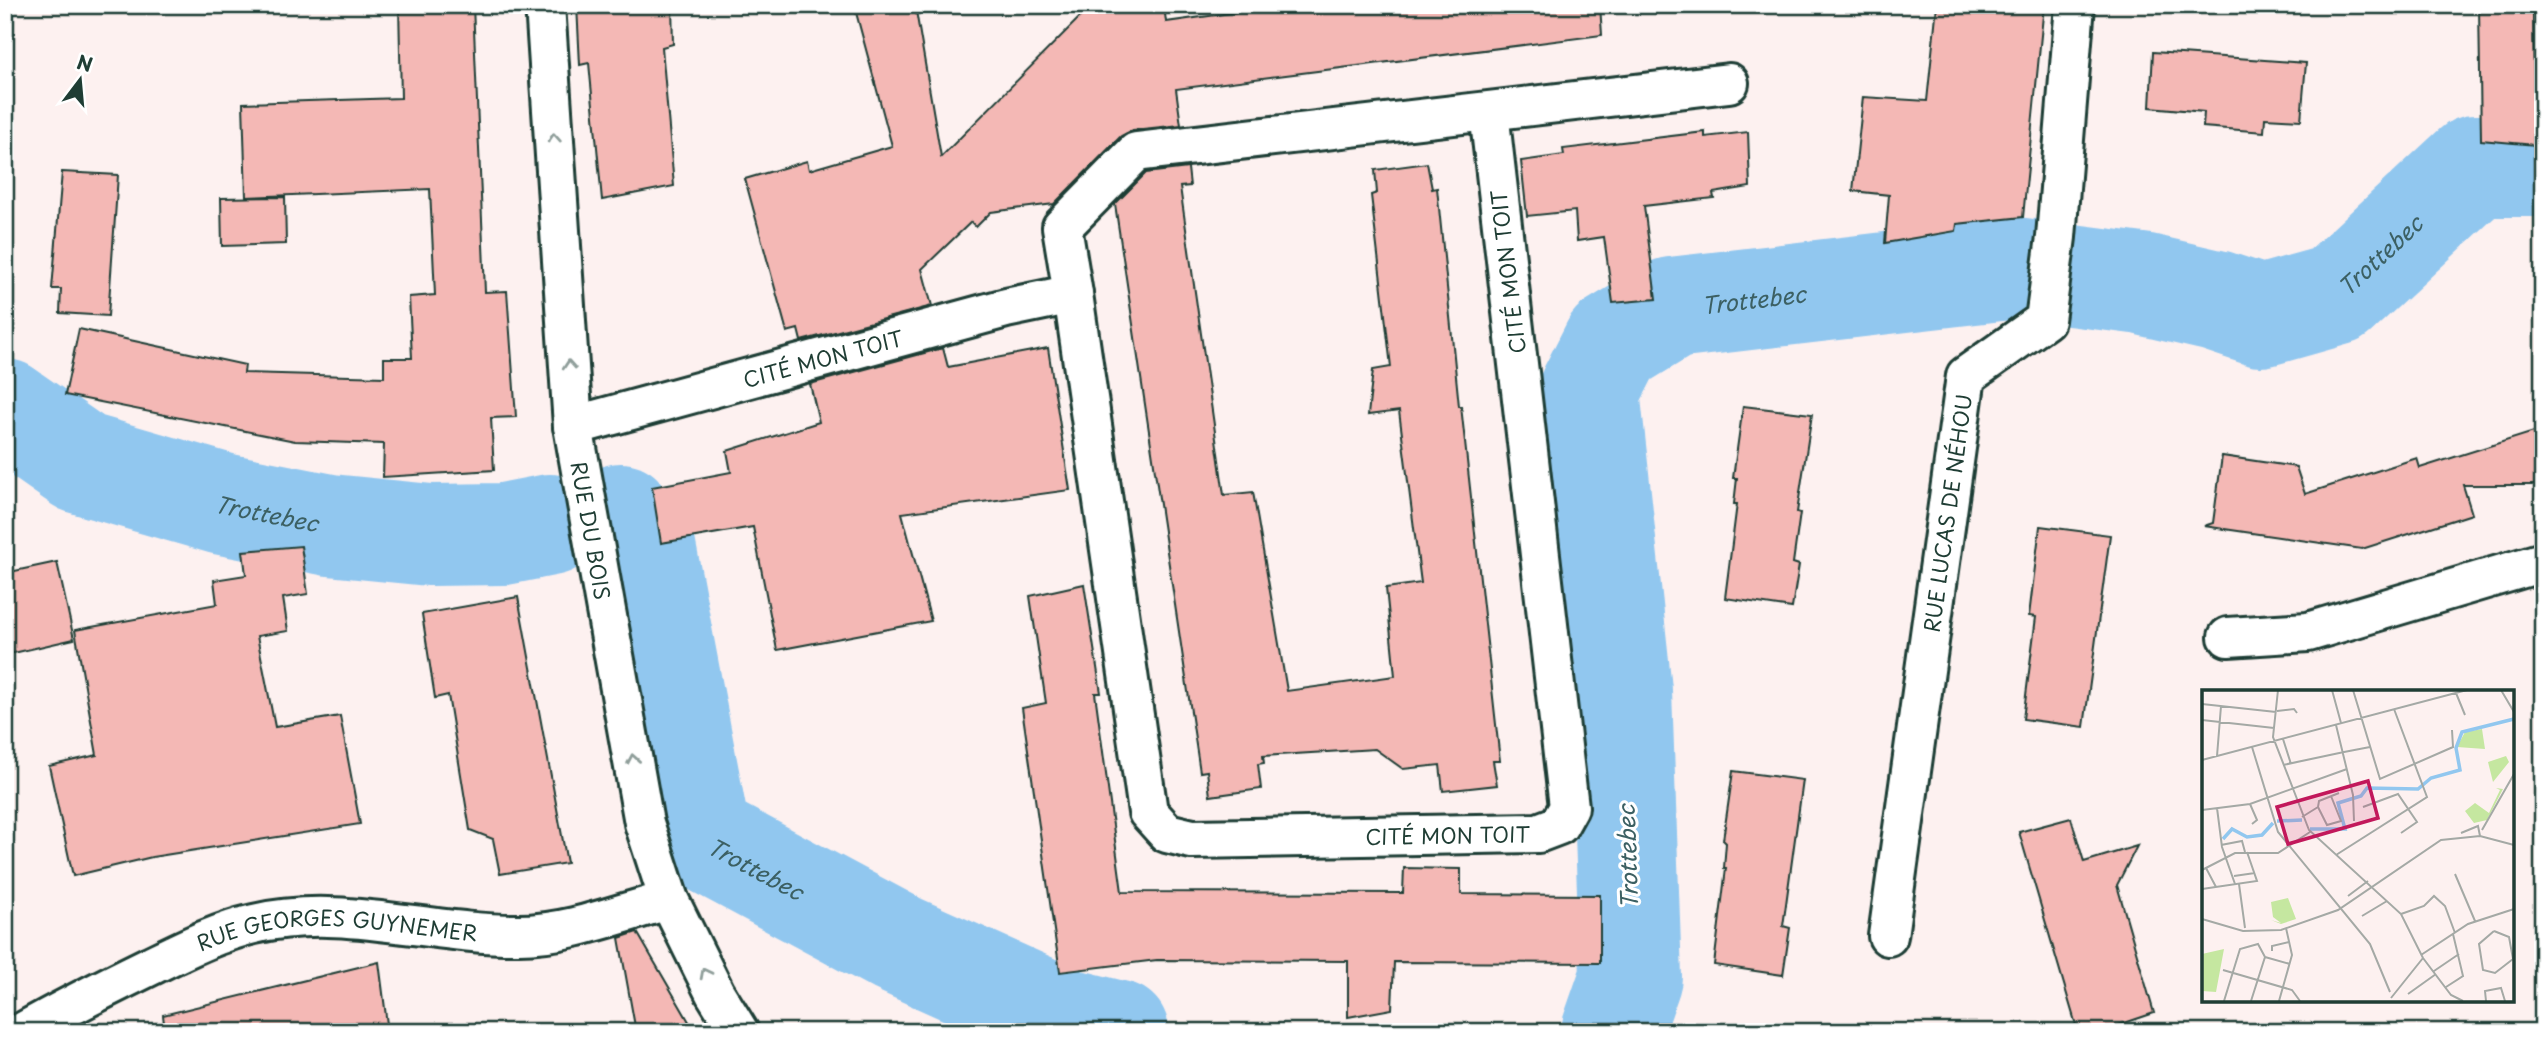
<svg xmlns="http://www.w3.org/2000/svg" width="2548" height="1037" font-family="'Playpen Sans',sans-serif">
<rect width="100%" height="100%" fill="#fdf1f0"/>
<filter id="ink" filterUnits="userSpaceOnUse"><feTurbulence type="fractalNoise" baseFrequency=".0143" numOctaves="2"/><feDisplacementMap in="SourceGraphic" scale="14" xChannelSelector="R" yChannelSelector="G"/><feConvolveMatrix kernelMatrix="1 2 1 2 8 2 1 2 1" color-interpolation-filters="sRGB"/></filter>
<g filter="url(#ink)">
<g fill="none" stroke-linecap="round" stroke-linejoin="round">
<g stroke="#91c7ef" stroke-width="102">
<path id="s1" d="M 5,410 L 81,463 L 223,504 L 330,525 L 430,535 L 504,534 L 550,525"/>
<path id="s2" d="M 621,514 L 644,542 L 700,838 L 898,944 L 1063,1018 L 1118,1032"/>
<path id="s3" d="M 1612,1032 L 1631,977 L 1621,691 L 1589,391 L 1613,344 L 1672,308 L 2016,268 L 2142,284 L 2216,301 L 2261,316 L 2336,295 L 2475,166 L 2543,166"/>
</g>
</g>
<g fill="#f4b8b5" stroke="#1f3d34" stroke-width="2">
<path d="M 399,5 L 473,5 L 485,292 L 507,291 L 516,417 L 491,418 L 494,470 L 383,477 L 384,444 L 295,441 L 65,395 L 79,329 L 245,365 L 244,373 L 384,377 L 384,358 L 412,358 L 409,297 L 435,295 L 430,189 L 246,197 L 243,103 L 401,98 Z"/>
<path d="M 577,5 L 672,5 L 673,44 L 662,47 L 674,186 L 602,200 L 589,63 L 580,65 Z"/>
<path d="M 854,5 L 915,5 L 941,157 L 1092,5 L 1164,5 L 1166,22 L 1287,5 L 1600,5 L 1602,35 L 1176,89 L 1181,125 L 1133,130 L 1121,136 L 1054,204 L 991,212 L 976,227 L 971,222 L 922,269 L 932,306 L 801,341 L 798,329 L 787,332 L 745,179 L 807,161 L 809,170 L 892,146 Z"/>
<path d="M 1937,5 L 2044,5 L 2023,217 L 1957,224 L 1956,231 L 1885,243 L 1889,195 L 1853,191 L 1863,97 L 1927,101 Z"/>
<path d="M 2479,5 L 2533,5 L 2535,145 L 2481,140 Z"/>
<path d="M 2153,52 L 2306,63 L 2301,120 L 2265,118 L 2264,132 L 2203,127 L 2204,112 L 2150,107 Z"/>
<path d="M 1705,132 L 1705,137 L 1748,132 L 1750,187 L 1713,193 L 1714,198 L 1644,206 L 1656,299 L 1613,303 L 1604,237 L 1577,241 L 1575,211 L 1527,216 L 1521,161 L 1564,155 L 1563,149 Z"/>
<path d="M 1427,163 L 1432,189 L 1437,188 L 1459,406 L 1461,406 L 1500,761 L 1493,761 L 1497,785 L 1443,791 L 1440,765 L 1403,769 L 1375,749 L 1263,756 L 1264,763 L 1258,764 L 1261,789 L 1210,796 L 1207,771 L 1200,772 L 1115,204 L 1146,173 L 1188,168 L 1190,186 L 1180,187 L 1224,495 L 1253,492 L 1287,691 L 1395,676 L 1386,588 L 1421,583 L 1399,411 L 1368,415 L 1373,370 L 1391,367 L 1371,195 L 1377,193 L 1375,170 Z"/>
<path d="M 62,172 L 118,175 L 108,316 L 60,313 L 61,289 L 52,289 Z"/>
<path d="M 285,197 L 286,244 L 222,246 L 221,198 Z"/>
<path d="M 943,348 L 948,367 L 1048,348 L 1070,490 L 902,513 L 931,621 L 777,650 L 753,527 L 661,543 L 652,487 L 731,472 L 727,451 L 819,422 L 810,384 Z"/>
<path d="M 1743,406 L 1812,414 L 1797,512 L 1800,513 L 1793,563 L 1799,565 L 1792,608 L 1725,598 L 1737,504 L 1734,504 L 1737,478 L 1733,478 Z"/>
<path d="M 2543,429 L 2543,485 L 2463,485 L 2472,514 L 2362,549 L 2204,526 L 2213,523 L 2222,456 L 2296,467 L 2305,494 L 2417,458 L 2420,468 Z"/>
<path d="M 2040,526 L 2110,535 L 2084,727 L 2023,719 L 2036,617 L 2029,616 Z"/>
<path d="M 301,546 L 308,594 L 283,598 L 288,631 L 257,636 L 275,727 L 340,716 L 360,824 L 152,857 L 73,876 L 49,766 L 97,755 L 75,630 L 217,604 L 214,580 L 246,575 L 243,551 Z"/>
<path d="M 57,562 L 74,639 L 5,655 L 5,573 Z"/>
<path d="M 1084,584 L 1101,693 L 1095,693 L 1122,892 L 1403,893 L 1404,868 L 1461,869 L 1461,894 L 1600,895 L 1600,963 L 1394,962 L 1392,1009 L 1348,1017 L 1348,961 L 1157,960 L 1060,972 L 1022,708 L 1046,703 L 1030,596 Z"/>
<path d="M 518,597 L 567,863 L 500,874 L 493,839 L 470,830 L 448,695 L 435,698 L 422,614 Z"/>
<path d="M 1733,771 L 1803,780 L 1783,926 L 1790,928 L 1783,975 L 1714,965 L 1726,868 L 1724,868 L 1726,843 L 1723,840 Z"/>
<path d="M 2071,818 L 2084,862 L 2137,846 L 2117,885 L 2154,1013 L 2098,1032 L 2078,1032 L 2019,832 Z"/>
<path d="M 637,932 L 695,1032 L 636,1032 L 619,938 Z"/>
<path d="M 379,962 L 388,1032 L 165,1032 L 163,1015 Z"/>
</g>
<g fill="none" stroke-linecap="round" stroke-linejoin="round">
<defs>
<g id="minor">
<path id="s4" d="M 545,5 L 573,426 L 644,823 L 669,900 L 715,993 L 739,1032"/>
<path id="s5" d="M 1073,294 L 1148,812 L 1167,833 L 1192,839 L 1538,833 L 1559,825 L 1569,807 L 1489,112"/>
<path id="s6" d="M 573,426 L 1006,308 L 1073,294 L 1062,227 L 1136,152 L 1729,83"/>
<path d="M 2228,637 L 2308,632 L 2543,562"/>
<path id="s7" d="M 1888,936 L 1966,376 L 2045,320 L 2056,237 L 2075,5"/>
<path id="s8" d="M 23,1032 C 65,1008 107,987 150,966 C 183,950 218,932 254,924 C 342,903 430,935 519,934 C 569,934 620,913 669,900"/>
</g>
</defs>
<use href="#minor" stroke="#1f3d34" stroke-width="44"/>
<use href="#minor" stroke="#fff" stroke-width="38"/>
</g>
<defs><path id="oneway-chevron" d="M-2-3.5L2.5 0L-2 3.5" fill="none" stroke-width="1.6" stroke-linecap="round" stroke-linejoin="round" transform="scale(1.75)"/></defs>
<g stroke="#8f9e9a">
<use href="#oneway-chevron" transform="translate(554 138) rotate(-94)"/>
<use href="#oneway-chevron" transform="translate(569 365) rotate(-94)"/>
<use href="#oneway-chevron" transform="translate(633 759) rotate(-100)"/>
<use href="#oneway-chevron" transform="translate(705 973) rotate(-117)"/>
</g>
</g>
<g text-anchor="middle" dominant-baseline="central" stroke-width="6" stroke-linejoin="round" paint-order="stroke">
<g font-size="21" fill="#1f3d34" stroke="#fff">
<text transform="translate(1507 272) rotate(-97)">CITÉ MON TOIT</text>
<text stroke="none"><textPath href="#s6" startOffset="259">CITÉ MON TOIT</textPath></text>
<text stroke="none"><textPath href="#s7" startOffset="427">RUE LUCAS DE NÉHOU</textPath></text>
<text stroke="none"><textPath href="#s4" startOffset="528">RUE DU BOIS</textPath></text>
<text stroke="none"><textPath href="#s5" startOffset="833">CITÉ MON TOIT</textPath></text>
<text stroke="none"><textPath href="#s8" startOffset="338">RUE GEORGES GUYNEMER</textPath></text>
</g>
<g font-size="23" font-style="italic" fill="#3c6063" stroke="#fff">
<text stroke="none"><textPath href="#s3" startOffset="1502">Trottebec</textPath></text>
<text stroke="none"><textPath href="#s3" startOffset="850">Trottebec</textPath></text>
<text stroke="none"><textPath href="#s1" startOffset="285">Trottebec</textPath></text>
<text transform="translate(1627 857) rotate(-92)">Trottebec</text>
<text stroke="none"><textPath href="#s2" startOffset="401">Trottebec</textPath></text>
</g>
</g>
<g transform="translate(2202 690)">
<rect width="312" height="312" fill="#fdf1f0"/>
<path d="M 280,39 L 283,59 L 255,57 L 263,42 ZM 304,66 L 307,72 L 291,92 L 286,72 ZM 294,98 L 301,99 L 285,130 L 272,133 L 263,121 L 273,113 L 287,123 L 298,100 ZM 86,208 L 94,229 L 79,234 L 69,230 L 79,233 L 71,227 L 69,212 ZM 22,259 L 14,302 L 0,301 L 0,264 Z" fill="#c5e7a0"/>
<path fill="none" stroke="#91c7ef" stroke-width="3.5" d="M 75,131 L 100,130M 108,139 L 143,139 L 136,113 L 159,106 L 165,98 L 216,99 L 229,88 L 258,80 L 254,58 L 260,42 L 312,29M 21,149 L 30,139 L 45,147 L 60,145 L 71,133"/>
<path fill="none" stroke="#a4a9a5" stroke-width="2" d="M 76,0 L 71,47 L 107,140 L 199,224 L 221,268 L 249,305 L 261,311M 130,0 L 139,33M 151,0 L 178,89 L 251,57 L 250,40M 299,0 L 312,22M 254,3 L 263,25M 0,14 L 74,22M 75,21 L 92,19 L 95,23M 0,30 L 72,38M 134,35 L 151,105 L 152,131M 81,49 L 89,74M 50,57 L 76,142 L 168,254 L 188,302M 142,62 L 168,57M 15,66 L 19,16M 0,70 L 265,0M 81,75 L 142,62M 48,114 L 55,130 L 50,134M 116,117 L 125,135 L 139,131 L 129,106M 161,117 L 196,104 L 215,132 L 199,143M 15,118 L 20,157 L 33,194M 0,120 L 48,114 L 145,79M 100,127 L 116,117 L 117,111 L 137,103M 280,140 L 312,84M 259,143 L 276,136 L 278,146M 19,155 L 40,151 L 43,162M 134,165 L 225,107 L 192,19M 4,178 L 14,197M 0,180 L 33,163 L 76,163 L 108,142M 253,184 L 273,231M 32,186 L 53,183M 37,194 L 43,238M 0,199 L 55,191 L 45,162M 146,206 L 166,191M 199,224 L 222,216 L 232,206 L 243,216 L 253,243M 160,226 L 185,211M 0,229 L 41,241 L 79,240 L 136,220 L 239,150 L 278,146 L 312,155M 292,241 L 277,254 L 281,280 L 293,283 L 311,269M 292,241 L 307,247 L 311,269M 70,261 L 70,256 L 87,252M 219,265 L 266,234 L 312,219M 63,267 L 88,274M 21,280 L 90,300 L 98,311M 232,281 L 257,264M 244,297 L 261,286 L 251,244M 206,304 L 234,284M 189,308 L 221,268M 22,311 L 38,259 L 56,254 L 63,267M 49,311 L 63,267M 77,311 L 90,265 L 84,238M 284,311 L 283,301 L 299,298 L 303,311"/>
<path fill="#c2185b" fill-opacity="0.15" stroke="#c2185b" stroke-width="3.5" d="M 166,91 L 176,128 L 86,154 L 75,117 Z"/>
<rect width="312" height="312" fill="none" stroke="#1f3d34" stroke-width="3.5"/>
</g>
<rect width="2548" height="1037" fill="none" stroke="#fff" stroke-width="28"/>
<rect x="14" y="14" width="2520" height="1009" fill="none" stroke="#1f3d34" stroke-width="2.5" filter="url(#ink)"/>
<g transform="translate(80 80) rotate(16)" stroke="#ffffff" stroke-width="5" paint-order="stroke">
<path d="M0-5L12 26L0 18L-12 26Z" fill="#1f3d34"/>
<text y="-10" font-size="19" font-weight="bold" text-anchor="middle" fill="#1f3d34">N</text>
</g>
</svg>
